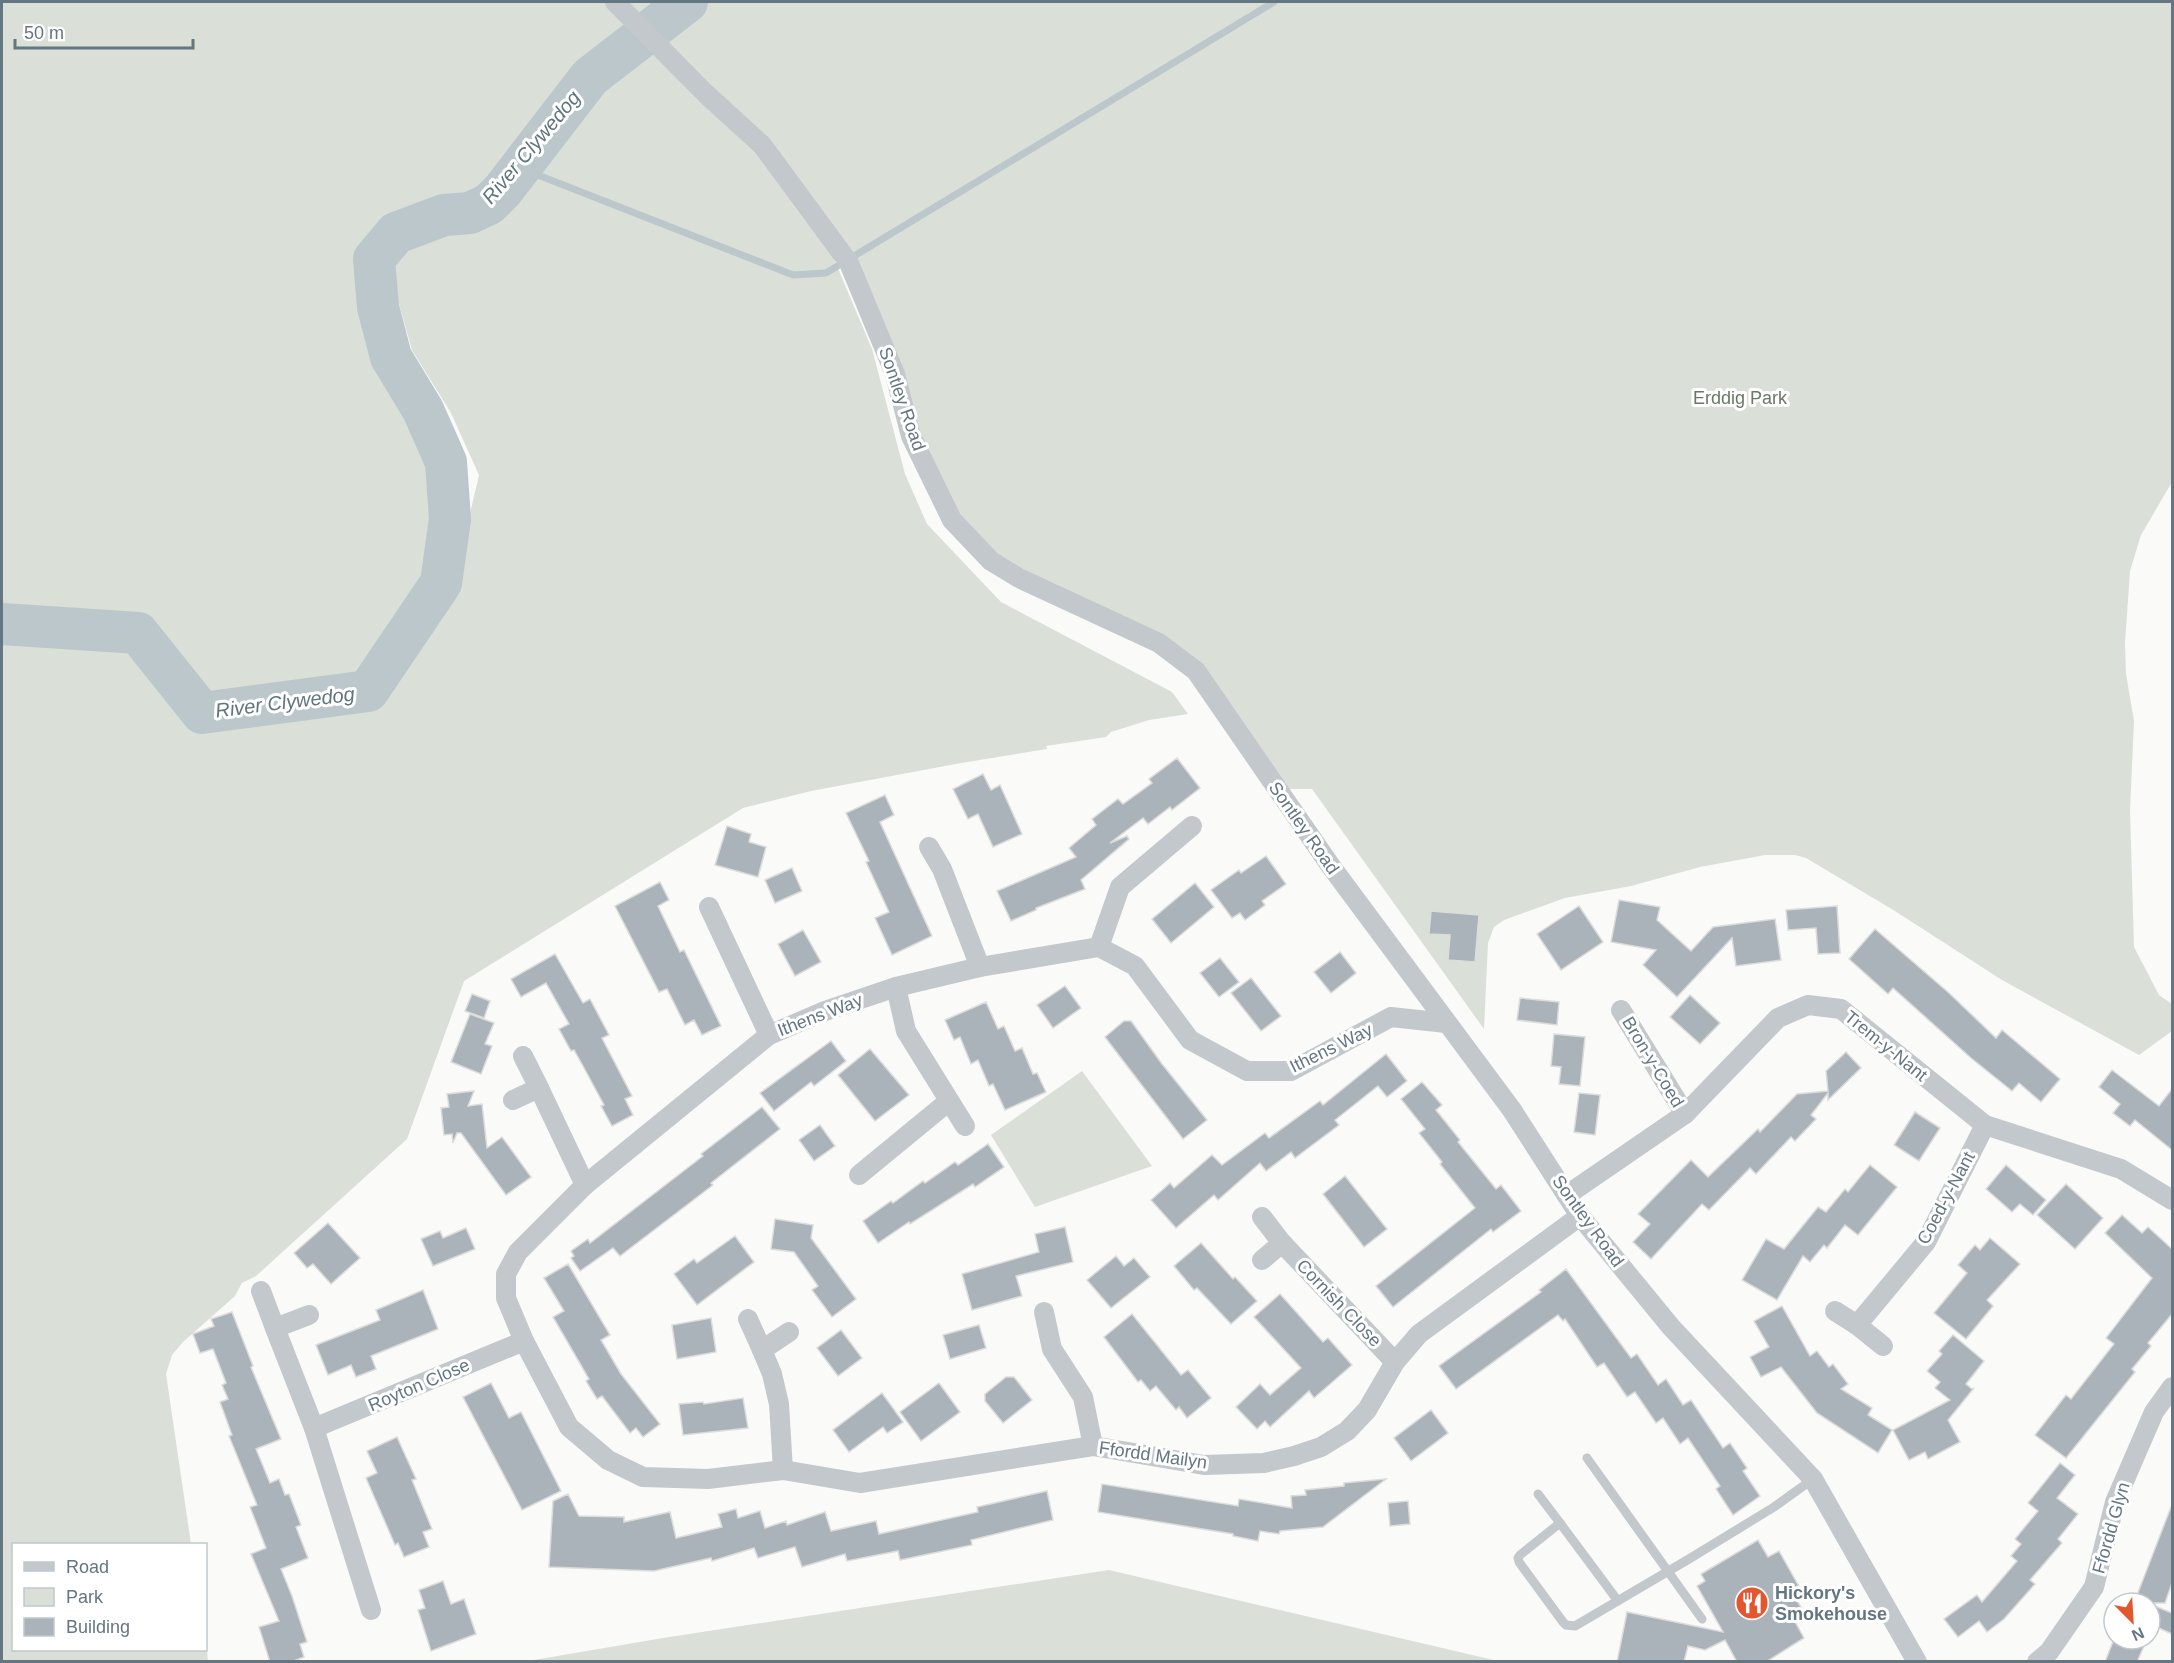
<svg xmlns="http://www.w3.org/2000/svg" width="2174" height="1663" font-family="Helvetica,sans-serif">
<rect width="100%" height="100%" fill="#fafaf8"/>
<g fill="#dadfd7" fill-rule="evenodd">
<path d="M 2,2 L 2172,2 L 2172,482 L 2141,535 L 2130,571 L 2125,643 L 2126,674 L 2134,721 L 2130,810 L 2134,947 L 2159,995 L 2172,1004 L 2172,1031 L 2139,1055 L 2002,980 L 1895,911 L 1806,858 L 1795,855 L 1765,855 L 1700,867 L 1631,886 L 1565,898 L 1504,920 L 1494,927 L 1488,943 L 1484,1029 L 1312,789 L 1276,789 L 1196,671 L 1019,578 L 952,520 L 849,263 L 751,144 L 831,252 L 872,349 L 905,474 L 927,524 L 1001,602 L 1172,692 L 1188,714 L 1149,720 L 1111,732 L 1106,737 L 1046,746 L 1047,749 L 961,763 L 811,791 L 743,808 L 464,981 L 407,1139 L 256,1276 L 242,1283 L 235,1296 L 183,1342 L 172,1355 L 166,1374 L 191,1544 L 14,1544 L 14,1650 L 206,1650 L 206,1642 L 208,1661 L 2,1662 ZM 399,304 L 412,350 L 451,413 L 479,475 L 468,522 L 431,478 L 420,438 L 397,384 L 382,363 Z"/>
<path d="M 1082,1071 L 1152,1166 L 1035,1207 L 991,1135 Z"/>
<path d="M 1109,1570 L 1498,1661 L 528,1661 L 663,1638 Z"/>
</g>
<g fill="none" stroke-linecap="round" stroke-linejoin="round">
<path stroke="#bbc7cb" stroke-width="7" d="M 520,168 L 793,275 L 826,273 L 1274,2"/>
<path stroke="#bbc7cb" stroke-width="42" d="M 2,624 L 138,633 L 202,713 L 368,691 L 441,583 L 450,519 L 446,462 L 423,410 L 391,357 L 378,307 L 374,259 L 396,233 L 444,215 L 470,213 L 489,204 L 503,190 L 590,77 L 687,2"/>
</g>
<g fill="#aab3b9" stroke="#dcdcda" stroke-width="1.5">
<path d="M 1177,758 L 1200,788 L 1172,810 L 1170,807 L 1148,824 L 1143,818 L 1110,843 L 1127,836 L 1129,839 L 1081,880 L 1085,889 L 1036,908 L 1036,910 L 1011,921 L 997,891 L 1076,857 L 1069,848 L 1096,825 L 1092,819 L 1118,799 L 1123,804 L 1152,783 L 1149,779 Z"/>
<path d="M 983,774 L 991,790 L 1000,785 L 1022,834 L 993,847 L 978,814 L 968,819 L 953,789 Z"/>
<path d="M 885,795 L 894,815 L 880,822 L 932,936 L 892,955 L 875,918 L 889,912 L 866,862 L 869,861 L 846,813 Z"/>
<path d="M 727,826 L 751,834 L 749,842 L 766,847 L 758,877 L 715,865 Z"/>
<path d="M 1266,856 L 1286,884 L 1262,901 L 1265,905 L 1245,920 L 1240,913 L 1232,918 L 1211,890 L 1239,870 L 1241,873 Z"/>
<path d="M 792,868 L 802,891 L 775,903 L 765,880 Z"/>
<path d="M 660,882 L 669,900 L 658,906 L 680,952 L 684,950 L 721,1026 L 702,1035 L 694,1020 L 685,1025 L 667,989 L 659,992 L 615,906 Z"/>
<path d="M 1195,883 L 1214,907 L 1171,943 L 1152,919 Z"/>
<path d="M 1619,900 L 1660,907 L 1657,920 L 1691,951 L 1713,927 L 1775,919 L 1781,960 L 1736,966 L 1732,938 L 1677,997 L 1643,965 L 1656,950 L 1611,942 Z"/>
<path d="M 1579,906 L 1603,942 L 1561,970 L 1537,934 Z"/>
<path d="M 1837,906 L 1840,953 L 1818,954 L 1816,928 L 1788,930 L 1786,910 Z"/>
<path d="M 1431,911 L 1479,915 L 1475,962 L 1448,960 L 1450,935 L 1429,934 Z"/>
<path d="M 1875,929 L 1949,993 L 1996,1038 L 2002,1030 L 2060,1079 L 2041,1102 L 2019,1083 L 2012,1091 L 1971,1058 L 1893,988 L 1888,994 L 1849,959 Z"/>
<path d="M 803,930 L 821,962 L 795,976 L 778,944 Z"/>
<path d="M 1340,952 L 1356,973 L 1331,993 L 1314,972 Z"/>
<path d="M 555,954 L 583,1003 L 590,999 L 609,1035 L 602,1038 L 632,1096 L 625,1099 L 633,1115 L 612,1126 L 601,1106 L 604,1105 L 583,1066 L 574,1050 L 571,1051 L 559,1029 L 569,1024 L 546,983 L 521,997 L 511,979 Z"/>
<path d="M 1220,958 L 1239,982 L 1219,997 L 1200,973 Z"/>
<path d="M 1251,978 L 1281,1016 L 1261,1031 L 1231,993 Z"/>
<path d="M 1065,986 L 1081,1008 L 1053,1028 L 1037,1005 Z"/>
<path d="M 472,994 L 490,1001 L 484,1018 L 465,1011 Z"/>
<path d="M 1690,995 L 1720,1023 L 1700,1044 L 1670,1017 Z"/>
<path d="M 1520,998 L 1559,1002 L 1557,1025 L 1517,1020 Z"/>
<path d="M 986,1002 L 998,1029 L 1004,1026 L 1015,1051 L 1022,1048 L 1033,1074 L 1037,1073 L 1046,1092 L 1005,1110 L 993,1084 L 989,1086 L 978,1060 L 971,1064 L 960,1037 L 954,1040 L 945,1020 Z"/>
<path d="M 470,1014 L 494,1023 L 485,1044 L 492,1046 L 481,1074 L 451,1062 Z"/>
<path d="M 1124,1021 L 1131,1021 L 1162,1064 L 1207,1120 L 1183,1139 L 1105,1037 Z"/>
<path d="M 1554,1034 L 1585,1037 L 1580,1086 L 1559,1084 L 1561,1067 L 1551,1066 Z"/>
<path d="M 831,1041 L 846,1061 L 814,1086 L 811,1082 L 774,1111 L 760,1093 Z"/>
<path d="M 870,1049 L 909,1095 L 875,1121 L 838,1075 Z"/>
<path d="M 1846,1052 L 1861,1068 L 1828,1100 L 1828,1093 L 1811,1115 L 1816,1119 L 1795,1141 L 1791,1137 L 1756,1174 L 1750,1168 L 1709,1210 L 1702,1204 L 1651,1259 L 1633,1242 L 1650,1224 L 1638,1214 L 1691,1160 L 1708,1177 L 1758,1129 L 1760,1132 L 1797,1094 L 1828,1091 L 1826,1071 Z"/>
<path d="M 1386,1054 L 1407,1081 L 1387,1097 L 1378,1086 L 1335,1120 L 1339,1125 L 1295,1158 L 1291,1152 L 1266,1171 L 1260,1163 L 1218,1200 L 1214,1195 L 1176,1228 L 1151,1200 L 1170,1183 L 1174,1188 L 1212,1155 L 1222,1165 L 1265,1133 L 1269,1138 L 1320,1101 L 1323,1105 Z"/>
<path d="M 2112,1070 L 2159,1106 L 2172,1089 L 2172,1150 L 2135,1120 L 2130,1126 L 2113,1113 L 2120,1104 L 2099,1087 Z"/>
<path d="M 1422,1082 L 1442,1105 L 1436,1110 L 1460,1140 L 1458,1142 L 1496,1189 L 1501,1185 L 1521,1211 L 1493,1232 L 1491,1229 L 1393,1307 L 1376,1286 L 1475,1208 L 1440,1164 L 1442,1162 L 1419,1133 L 1425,1129 L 1401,1099 Z"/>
<path d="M 474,1091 L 468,1106 L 482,1104 L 487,1148 L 502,1137 L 531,1177 L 506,1195 L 461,1133 L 457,1133 L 453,1143 L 452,1134 L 444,1135 L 441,1108 L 449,1107 L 447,1094 Z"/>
<path d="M 1579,1093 L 1600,1095 L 1595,1135 L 1574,1132 Z"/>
<path d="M 762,1107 L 780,1129 L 711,1183 L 713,1185 L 620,1256 L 613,1248 L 580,1271 L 571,1258 L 574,1256 L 571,1251 L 588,1239 L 590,1243 L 703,1156 L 701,1154 Z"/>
<path d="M 1915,1112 L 1940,1128 L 1919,1161 L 1894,1145 Z"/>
<path d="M 820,1125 L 835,1146 L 814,1161 L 799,1140 Z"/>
<path d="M 988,1144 L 1004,1167 L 975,1187 L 973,1184 L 910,1224 L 909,1222 L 878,1243 L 863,1221 L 891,1201 L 893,1203 L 923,1181 L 925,1183 L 955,1162 L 958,1165 Z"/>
<path d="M 1870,1165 L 1897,1187 L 1858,1235 L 1845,1225 L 1827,1248 L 1824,1245 L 1810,1262 L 1803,1256 L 1777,1300 L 1742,1280 L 1766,1239 L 1784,1249 L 1818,1207 L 1826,1212 L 1845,1189 L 1848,1192 Z"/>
<path d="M 2006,1165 L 2046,1200 L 2033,1215 L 2020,1204 L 2012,1212 L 1986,1189 Z"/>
<path d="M 1345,1176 L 1387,1229 L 1364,1247 L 1323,1194 Z"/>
<path d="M 2066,1184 L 2103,1218 L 2075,1249 L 2037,1215 Z"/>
<path d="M 2122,1215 L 2142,1233 L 2148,1227 L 2172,1249 L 2172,1314 L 2148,1343 L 2151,1346 L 2132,1369 L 2135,1372 L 2066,1458 L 2035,1435 L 2066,1395 L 2071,1399 L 2114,1344 L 2106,1338 L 2152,1278 L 2105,1233 Z"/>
<path d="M 775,1219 L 813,1225 L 811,1238 L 856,1299 L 832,1317 L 812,1290 L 818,1286 L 794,1252 L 771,1249 Z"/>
<path d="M 328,1223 L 360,1258 L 331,1284 L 313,1264 L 307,1268 L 294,1253 Z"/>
<path d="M 1065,1227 L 1073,1262 L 1016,1276 L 1022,1296 L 972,1310 L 962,1274 L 1039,1252 L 1035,1234 Z"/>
<path d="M 466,1228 L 475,1249 L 433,1266 L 421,1239 L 440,1231 L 443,1238 Z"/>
<path d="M 735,1236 L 754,1262 L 697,1305 L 674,1274 L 694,1259 L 697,1263 Z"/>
<path d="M 1990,1238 L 2020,1264 L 1987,1300 L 1993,1306 L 1966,1339 L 1934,1313 L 1967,1273 L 1958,1265 L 1975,1245 L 1980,1250 Z"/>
<path d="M 1201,1243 L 1233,1279 L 1235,1277 L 1257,1301 L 1231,1324 L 1197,1288 L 1194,1290 L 1174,1266 Z"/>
<path d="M 1116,1256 L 1124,1266 L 1134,1258 L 1150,1277 L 1111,1308 L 1087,1280 Z"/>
<path d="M 568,1264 L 610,1335 L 601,1340 L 621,1374 L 660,1424 L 643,1437 L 636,1428 L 630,1433 L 602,1396 L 597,1399 L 586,1381 L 589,1379 L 553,1317 L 564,1311 L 544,1278 Z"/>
<path d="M 1566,1269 L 1631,1358 L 1637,1354 L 1658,1385 L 1666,1379 L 1683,1405 L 1691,1400 L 1723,1448 L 1730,1443 L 1747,1468 L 1743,1471 L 1760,1496 L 1733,1515 L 1716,1489 L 1720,1486 L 1688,1438 L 1680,1444 L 1663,1418 L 1656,1423 L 1635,1392 L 1627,1397 L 1604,1363 L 1597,1367 L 1565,1319 L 1563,1321 L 1558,1315 L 1456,1389 L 1439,1366 L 1541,1292 L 1539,1290 Z"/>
<path d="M 423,1290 L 438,1329 L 371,1356 L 376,1369 L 356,1377 L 351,1365 L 328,1375 L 316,1345 L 380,1320 L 376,1310 Z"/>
<path d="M 1280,1294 L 1323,1342 L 1328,1338 L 1352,1365 L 1314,1398 L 1309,1391 L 1270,1427 L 1265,1421 L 1257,1429 L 1236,1407 L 1260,1384 L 1270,1395 L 1301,1368 L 1254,1317 Z"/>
<path d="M 1782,1306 L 1810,1356 L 1817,1351 L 1829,1367 L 1833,1364 L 1848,1384 L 1841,1389 L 1872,1408 L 1868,1415 L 1892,1430 L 1878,1453 L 1817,1413 L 1781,1367 L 1761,1377 L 1750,1357 L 1769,1347 L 1754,1321 Z"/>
<path d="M 232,1312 L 253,1366 L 251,1367 L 281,1439 L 256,1449 L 270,1483 L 279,1479 L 285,1495 L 289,1494 L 301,1525 L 296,1527 L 308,1558 L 281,1569 L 292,1596 L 307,1642 L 300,1644 L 304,1657 L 291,1662 L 270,1662 L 259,1627 L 279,1621 L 251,1554 L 266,1548 L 250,1507 L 257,1505 L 229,1436 L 232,1435 L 220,1402 L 228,1399 L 222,1385 L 226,1383 L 213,1349 L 200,1353 L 193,1334 L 214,1326 L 211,1319 Z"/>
<path d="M 1132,1314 L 1181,1375 L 1188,1370 L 1211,1398 L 1187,1418 L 1179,1407 L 1176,1410 L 1156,1386 L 1150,1391 L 1141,1380 L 1138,1382 L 1104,1337 Z"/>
<path d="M 711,1318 L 716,1352 L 677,1359 L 672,1325 Z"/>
<path d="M 979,1325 L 986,1348 L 950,1359 L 943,1335 Z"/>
<path d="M 841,1330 L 862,1358 L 838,1376 L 817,1348 Z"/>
<path d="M 1953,1335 L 1984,1361 L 1966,1384 L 1972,1389 L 1974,1388 L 1948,1420 L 1960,1442 L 1928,1459 L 1925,1452 L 1909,1460 L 1893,1430 L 1950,1400 L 1935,1388 L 1940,1382 L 1927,1371 L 1942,1354 L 1939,1351 Z"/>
<path d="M 1006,1377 L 1014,1377 L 1032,1400 L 1003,1423 L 985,1401 L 985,1394 Z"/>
<path d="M 491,1383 L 509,1418 L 521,1412 L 561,1491 L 522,1510 L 463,1397 Z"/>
<path d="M 939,1383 L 960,1412 L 921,1441 L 900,1412 Z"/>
<path d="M 882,1393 L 903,1422 L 887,1433 L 883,1427 L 849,1452 L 833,1430 Z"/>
<path d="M 743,1398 L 748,1428 L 683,1435 L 679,1404 L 703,1402 L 704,1404 Z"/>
<path d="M 1431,1410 L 1448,1433 L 1411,1461 L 1394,1438 Z"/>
<path d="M 397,1437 L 416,1479 L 412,1480 L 432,1529 L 423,1532 L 429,1547 L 404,1557 L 398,1543 L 395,1545 L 366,1478 L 377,1473 L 367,1451 Z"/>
<path d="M 2060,1463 L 2075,1475 L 2057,1498 L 2078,1514 L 2058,1539 L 2062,1543 L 2030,1580 L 2035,1584 L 2004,1619 L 1987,1632 L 1979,1621 L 1958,1637 L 1944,1619 L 1977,1595 L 1982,1602 L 2017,1561 L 2011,1556 L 2021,1544 L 2015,1539 L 2038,1511 L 2028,1503 Z"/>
<path d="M 1386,1479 L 1323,1527 L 1280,1531 L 1279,1534 L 1260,1531 L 1258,1541 L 1233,1536 L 1233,1534 L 1098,1512 L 1102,1484 L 1238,1506 L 1239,1499 L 1292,1508 L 1291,1496 L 1306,1495 L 1305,1490 L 1344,1486 L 1344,1483 Z"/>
<path d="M 1047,1491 L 1053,1520 L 971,1540 L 972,1545 L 900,1560 L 898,1551 L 847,1561 L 845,1554 L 802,1567 L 795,1547 L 758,1558 L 754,1548 L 712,1561 L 711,1558 L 654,1571 L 549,1567 L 553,1501 L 568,1494 L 579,1516 L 624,1517 L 624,1522 L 670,1512 L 676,1538 L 722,1527 L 718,1514 L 736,1509 L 738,1518 L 760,1511 L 765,1528 L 786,1521 L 787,1525 L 825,1512 L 831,1531 L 876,1521 L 879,1534 L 978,1512 L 977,1507 Z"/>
<path d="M 1408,1501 L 1410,1524 L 1390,1526 L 1388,1503 Z"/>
<path d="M 2171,1507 L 2172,1507 L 2172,1583 L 2165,1603 L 2134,1603 Z"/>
<path d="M 1758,1540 L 1768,1557 L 1779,1551 L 1801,1590 L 1793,1594 L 1804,1612 L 1793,1618 L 1804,1638 L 1766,1662 L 1737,1662 L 1725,1640 L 1705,1650 L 1688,1646 L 1684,1662 L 1617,1662 L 1627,1612 L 1723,1632 L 1697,1586 L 1705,1581 L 1701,1574 Z"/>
<path d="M 443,1581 L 451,1604 L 464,1599 L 476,1634 L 431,1651 L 418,1610 L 425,1608 L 419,1590 Z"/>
<path d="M 2150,1604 L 2172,1613 L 2172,1634 L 2150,1624 Z"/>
<path d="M 2114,1639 L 2147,1639 L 2137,1662 L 2105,1662 Z"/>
</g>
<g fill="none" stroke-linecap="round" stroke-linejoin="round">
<g stroke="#c3c8cc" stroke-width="9">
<path d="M 1587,1458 L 1702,1619"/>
<path d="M 1538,1494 L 1560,1523 L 1520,1555 L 1518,1558 L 1519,1562 L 1563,1622 L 1566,1625 L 1575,1626 L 1689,1559 L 1774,1507 L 1813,1479"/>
<path d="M 1560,1523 L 1618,1601"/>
</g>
<g stroke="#c3c8cc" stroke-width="20">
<path d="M 615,2 L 706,94 L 762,145 L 849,263 L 895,374 L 911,436 L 952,520 L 991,561 L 1019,578 L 1159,643 L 1196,671 L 1330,865 L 1512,1110 L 1580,1216 L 1671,1327 L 1813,1479 L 1917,1662"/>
<path d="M 929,847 L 942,869 L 980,967"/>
<path d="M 709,907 L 769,1035"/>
<path d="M 1099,947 L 1120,887 L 1192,826"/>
<path d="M 896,987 L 906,1031 L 965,1126"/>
<path d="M 1621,1010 L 1685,1114"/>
<path d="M 1446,1023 L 1391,1017 L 1291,1071 L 1247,1071 L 1190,1040 L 1135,966 L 1099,947 L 980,967 L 896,987 L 825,1011 L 769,1035 L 585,1185 L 518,1252 L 506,1274 L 506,1298 L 524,1341 L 569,1427 L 608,1460 L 643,1477 L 708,1479 L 783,1470 L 860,1483 L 1093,1446 L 1204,1465 L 1264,1463 L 1294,1456 L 1321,1447 L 1347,1431 L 1367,1410 L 1395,1362 L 1419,1334 L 1580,1216"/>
<path d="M 539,1088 L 585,1185"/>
<path d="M 513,1100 L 539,1088 L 523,1056"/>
<path d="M 859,1175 L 949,1101"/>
<path d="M 1567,1195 L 1685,1114 L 1778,1018 L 1808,1005 L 1841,1009 L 1985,1125 L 2121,1169 L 2172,1200"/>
<path d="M 1262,1217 L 1282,1243 L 1395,1362"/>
<path d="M 1262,1260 L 1282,1243"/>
<path d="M 261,1291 L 275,1328 L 309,1315"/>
<path d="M 1835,1311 L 1857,1325"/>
<path d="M 1044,1312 L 1052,1349 L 1083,1397 L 1093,1446"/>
<path d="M 748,1319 L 762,1350 L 789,1332"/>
<path d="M 275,1328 L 314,1428 L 371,1610"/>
<path d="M 1883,1346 L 1857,1325 L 1926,1242 L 1985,1125"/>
<path d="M 762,1350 L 772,1374 L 779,1404 L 783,1470"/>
<path d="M 314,1428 L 524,1341"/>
<path d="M 2037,1662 L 2049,1652 L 2094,1587 L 2115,1502 L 2154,1412 L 2172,1387"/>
</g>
</g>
<defs>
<symbol id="restaurant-disc" viewBox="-11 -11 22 22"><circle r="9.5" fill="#e4572e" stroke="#fff"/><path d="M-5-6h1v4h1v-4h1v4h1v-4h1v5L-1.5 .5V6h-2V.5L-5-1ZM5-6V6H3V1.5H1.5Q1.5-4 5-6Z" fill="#fff"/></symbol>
</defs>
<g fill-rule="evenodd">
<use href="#restaurant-disc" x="1733" y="1584" width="38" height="38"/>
</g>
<g text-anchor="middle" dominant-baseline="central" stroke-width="6" stroke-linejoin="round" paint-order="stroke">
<g font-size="18" fill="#687a64" stroke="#fff">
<text x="1740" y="398">Erddig Park</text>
</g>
<g font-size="18" fill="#657683" stroke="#fff">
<text transform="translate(902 399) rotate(71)">Sontley Road</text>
<text transform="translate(1304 828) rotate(55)">Sontley Road</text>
<text transform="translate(820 1015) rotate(-21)">Ithens Way</text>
<text transform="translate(1886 1046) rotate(39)">Trem-y-Nant</text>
<text transform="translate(1331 1048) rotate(-26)">Ithens Way</text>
<text transform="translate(1653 1062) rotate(59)">Bron-y-Coed</text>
<text transform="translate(1946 1198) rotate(-62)">Coed-y-Nant</text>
<text transform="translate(1588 1221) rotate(54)">Sontley Road</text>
<text transform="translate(1339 1303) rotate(46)">Cornish Close</text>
<text transform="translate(419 1385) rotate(-23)">Royton Close</text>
<text transform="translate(1153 1455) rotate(8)">Ffordd Mailyn</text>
<text transform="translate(2111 1528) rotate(-74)">Ffordd Glyn</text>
</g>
<g font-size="18" font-weight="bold" fill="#657683" stroke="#fff" text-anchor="start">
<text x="1775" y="1593">Hickory's<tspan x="1775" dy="21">Smokehouse</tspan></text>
</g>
<g font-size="20" font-style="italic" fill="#60757c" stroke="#fff">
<text transform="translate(531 147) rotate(-50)">River Clywedog</text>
<text transform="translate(285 702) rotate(-7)">River Clywedog</text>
</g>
</g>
<rect width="2174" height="1663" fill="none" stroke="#657683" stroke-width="6"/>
<rect x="12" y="1543" width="195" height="108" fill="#ffffff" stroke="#c1c8cd" stroke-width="1.5"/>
<rect x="24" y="1562" width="30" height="9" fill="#c3c8cc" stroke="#c1c8cd" stroke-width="1.5"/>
<text x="66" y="1573" font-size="18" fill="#657683">Road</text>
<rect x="24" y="1588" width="30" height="18" fill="#dadfd7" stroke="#c1c8cd" stroke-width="1.5"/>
<text x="66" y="1603" font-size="18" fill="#657683">Park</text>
<rect x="24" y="1618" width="30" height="18" fill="#aab3b9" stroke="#c1c8cd" stroke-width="1.5"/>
<text x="66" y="1633" font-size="18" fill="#657683">Building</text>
<g transform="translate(2132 1621) rotate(156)"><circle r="28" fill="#ffffff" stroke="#c1c8cd" stroke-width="1.5"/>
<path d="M0-4.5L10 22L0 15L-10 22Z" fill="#e4572e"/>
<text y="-9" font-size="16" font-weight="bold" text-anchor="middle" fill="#657683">N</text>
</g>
<path d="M15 39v9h178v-9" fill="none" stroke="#657683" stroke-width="3"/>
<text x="24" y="39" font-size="18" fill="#657683" stroke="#ffffff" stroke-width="4.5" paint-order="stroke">50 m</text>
</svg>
